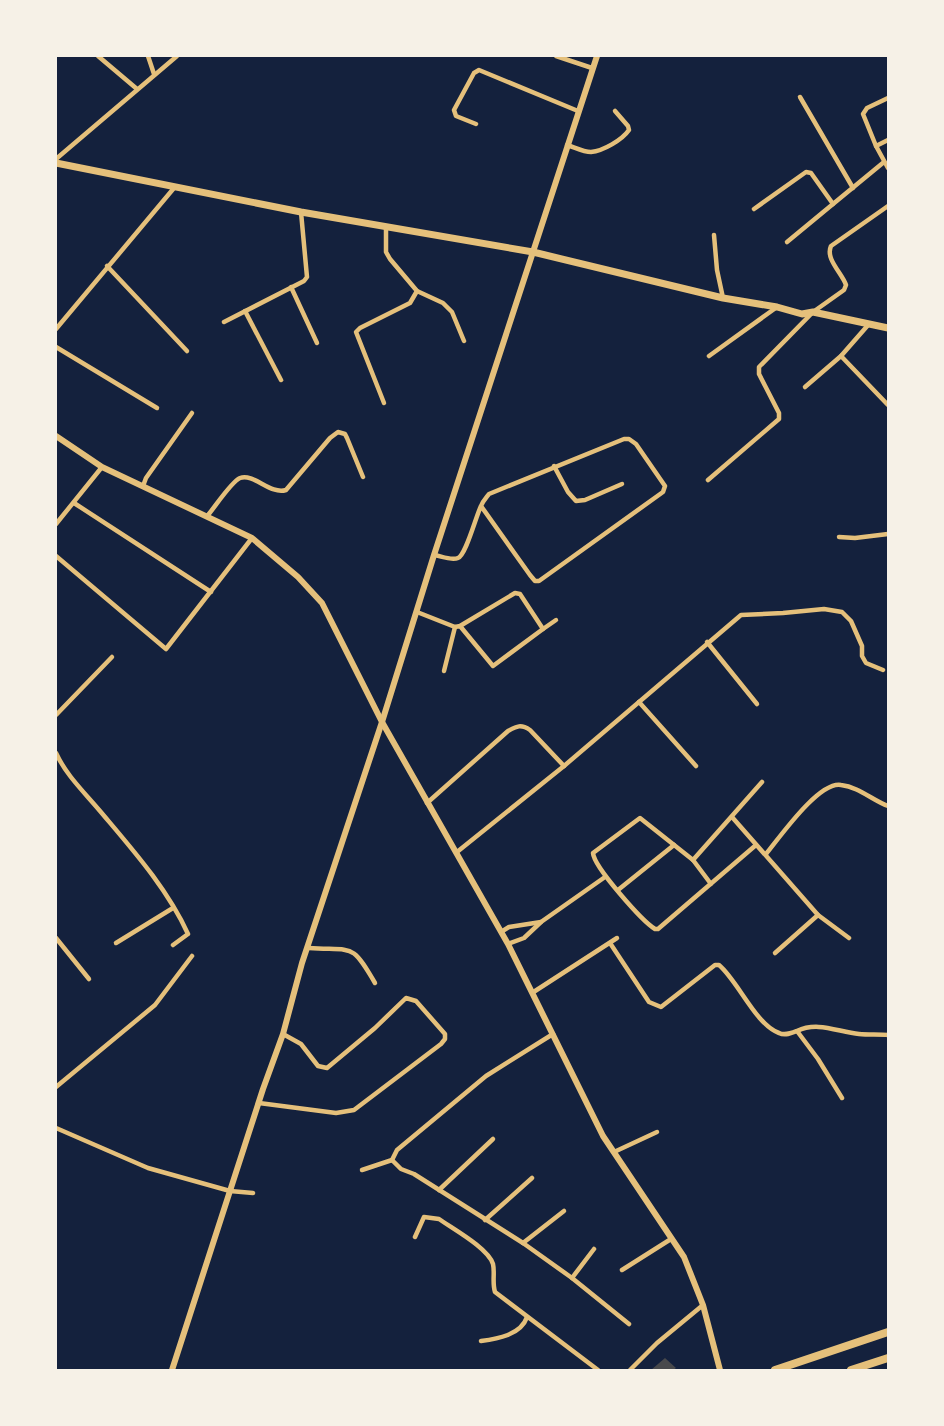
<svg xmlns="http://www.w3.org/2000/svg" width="944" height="1426" font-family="'Titillium Web',sans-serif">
<rect width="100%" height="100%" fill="#14213d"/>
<path fill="#48494c" d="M 665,1358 L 676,1368 L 673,1370 L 651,1370 Z"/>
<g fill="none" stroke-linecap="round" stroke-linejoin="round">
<g stroke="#e5c07b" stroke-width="4.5">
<path d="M 98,56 L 137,89"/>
<path d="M 148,56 L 154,74"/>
<path d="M 556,56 L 592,68"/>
<path d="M 800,97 L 853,188"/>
<path d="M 888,98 L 867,108 L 863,114 L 876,146 L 888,168"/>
<path d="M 476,124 L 456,116 L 454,110 L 474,73 L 479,70 L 578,111"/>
<path d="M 567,145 C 574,147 583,152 591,152 C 603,151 622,140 629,130 L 628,126 L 615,111"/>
<path d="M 876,146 L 888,140"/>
<path d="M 56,159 L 177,56"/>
<path d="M 754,209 L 806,172 L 811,173 L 833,204 L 884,162"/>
<path d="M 386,228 L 386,252 L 390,259 L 417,291 L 443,303 L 452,312 L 464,341"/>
<path d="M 714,235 L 717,270 L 723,298"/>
<path d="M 787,242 L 833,204"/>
<path d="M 107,266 L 187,351"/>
<path d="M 291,287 L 317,343"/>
<path d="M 245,311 L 281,380"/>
<path d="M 224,322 L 304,281 L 307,277 L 301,212"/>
<path d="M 56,329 L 174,188"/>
<path d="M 56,347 L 157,408"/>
<path d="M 709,356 L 777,307"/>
<path d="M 841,356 L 888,405"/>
<path d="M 805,387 L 841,356 L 869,324"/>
<path d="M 384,403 L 356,332 L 360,328 L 410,303 L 417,291"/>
<path d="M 554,466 L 568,492 L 576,501 L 585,500 L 622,484"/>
<path d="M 708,480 L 779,419 L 779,413 L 759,374 L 759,367 L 813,312 L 844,290 L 846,285 C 842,273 825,259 831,246 L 888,206"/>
<path d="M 143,486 L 146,478 L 192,413"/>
<path d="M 74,503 L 211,592"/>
<path d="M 208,515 C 215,507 231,482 240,478 C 254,473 270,495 286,490 L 330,438 L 338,432 L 345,434 L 347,438 L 363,477"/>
<path d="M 56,524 L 102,467"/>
<path d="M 839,537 L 855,538 L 888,534"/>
<path d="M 434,555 C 441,556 451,561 458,558 C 466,555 476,516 481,506 C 483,501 486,498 489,494 L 624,439 L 629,439 L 636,444 L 665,486 L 663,492 L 539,581 L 535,581 L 530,575 L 481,506"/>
<path d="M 56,556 L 166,649 L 252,538"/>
<path d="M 417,612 L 455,627 L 460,626 L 515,593 L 520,594 L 543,629 L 493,666 L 460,626"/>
<path d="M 543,629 L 556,620"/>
<path d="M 707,642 L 757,704"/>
<path d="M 444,671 L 455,627"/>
<path d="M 639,702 L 696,766"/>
<path d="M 56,715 L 112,657"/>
<path d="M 56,753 C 66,775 84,792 100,811 C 132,849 167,888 188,934 L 173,945"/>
<path d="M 427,803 L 508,731 C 517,726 521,724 530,730 L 564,766"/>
<path d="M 732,817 L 818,915 L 849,938"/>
<path d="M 457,852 L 564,766 L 741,615 L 783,613 L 824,609 L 842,612 L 851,621 L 862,646 L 862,656 L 866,663 L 883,670"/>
<path d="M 766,854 C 780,837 819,781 841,785 C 859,787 872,800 888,806"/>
<path d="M 693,860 L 762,782"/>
<path d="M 711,884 L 693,860 L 640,818 L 593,853 C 594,867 642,921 655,929 L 658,929 L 756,845"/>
<path d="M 618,890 L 674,845"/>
<path d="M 501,932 L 509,927 L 541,922"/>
<path d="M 56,938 L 89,979"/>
<path d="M 116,943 L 173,908"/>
<path d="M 610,943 L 649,1002 L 661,1007 L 715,965 L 719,965 C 738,981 756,1025 779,1033 C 785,1036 792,1033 797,1031 L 818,1059 L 842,1098"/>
<path d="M 508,944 L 524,938 L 541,922 L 605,877"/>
<path d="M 309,948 C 354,951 351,942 375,983"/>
<path d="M 775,953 L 818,915"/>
<path d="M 532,993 L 617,938"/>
<path d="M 797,1031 C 818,1021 838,1032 859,1034 C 869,1035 879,1034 888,1035"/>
<path d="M 56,1087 L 155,1005 L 192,956"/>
<path d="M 259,1103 L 336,1113 L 354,1110 L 441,1044 L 445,1039 L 445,1034 L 416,1001 L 406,998 L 375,1028 L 327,1068 L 318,1066 L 301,1044 L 283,1034"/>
<path d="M 56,1128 L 148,1168 L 230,1191 L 253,1193"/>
<path d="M 614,1152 L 657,1132"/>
<path d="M 392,1160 L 401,1169 L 414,1174 L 523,1243 L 572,1278 L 629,1324"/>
<path d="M 392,1160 L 397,1150 L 486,1076 L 553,1034"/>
<path d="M 362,1170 L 392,1160"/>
<path d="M 439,1190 L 493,1139"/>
<path d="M 485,1220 L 532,1178"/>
<path d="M 415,1237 L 424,1217 L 439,1219 C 453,1229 488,1248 493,1264 C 495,1273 492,1283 495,1292 L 598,1370"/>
<path d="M 523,1243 L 564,1211"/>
<path d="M 622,1270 L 671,1239"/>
<path d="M 572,1278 L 594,1249"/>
<path d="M 481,1341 C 497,1339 521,1335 527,1317"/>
<path d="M 630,1370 L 657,1343 L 703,1305"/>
</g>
<g stroke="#e5c07b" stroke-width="6">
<path d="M 56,436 L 102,467 L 252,538 L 298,577 L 322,603 L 382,722 L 508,944 L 603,1136 L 684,1257 L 703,1305 L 720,1370"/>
<path d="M 172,1370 L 263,1089 L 283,1034 L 302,963 L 382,722 L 434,555 L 597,56"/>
</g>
<path stroke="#e5c07b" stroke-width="7" d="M 56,163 L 301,212 L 533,252 L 723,298 L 777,307 L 802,314 L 813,312 L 888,328"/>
<g stroke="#e5c07b" stroke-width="8">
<path d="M 775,1370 L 888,1332"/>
<path d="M 851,1370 L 888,1358"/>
</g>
</g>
<rect width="944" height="1426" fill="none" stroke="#f6f1e7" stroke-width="114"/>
</svg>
